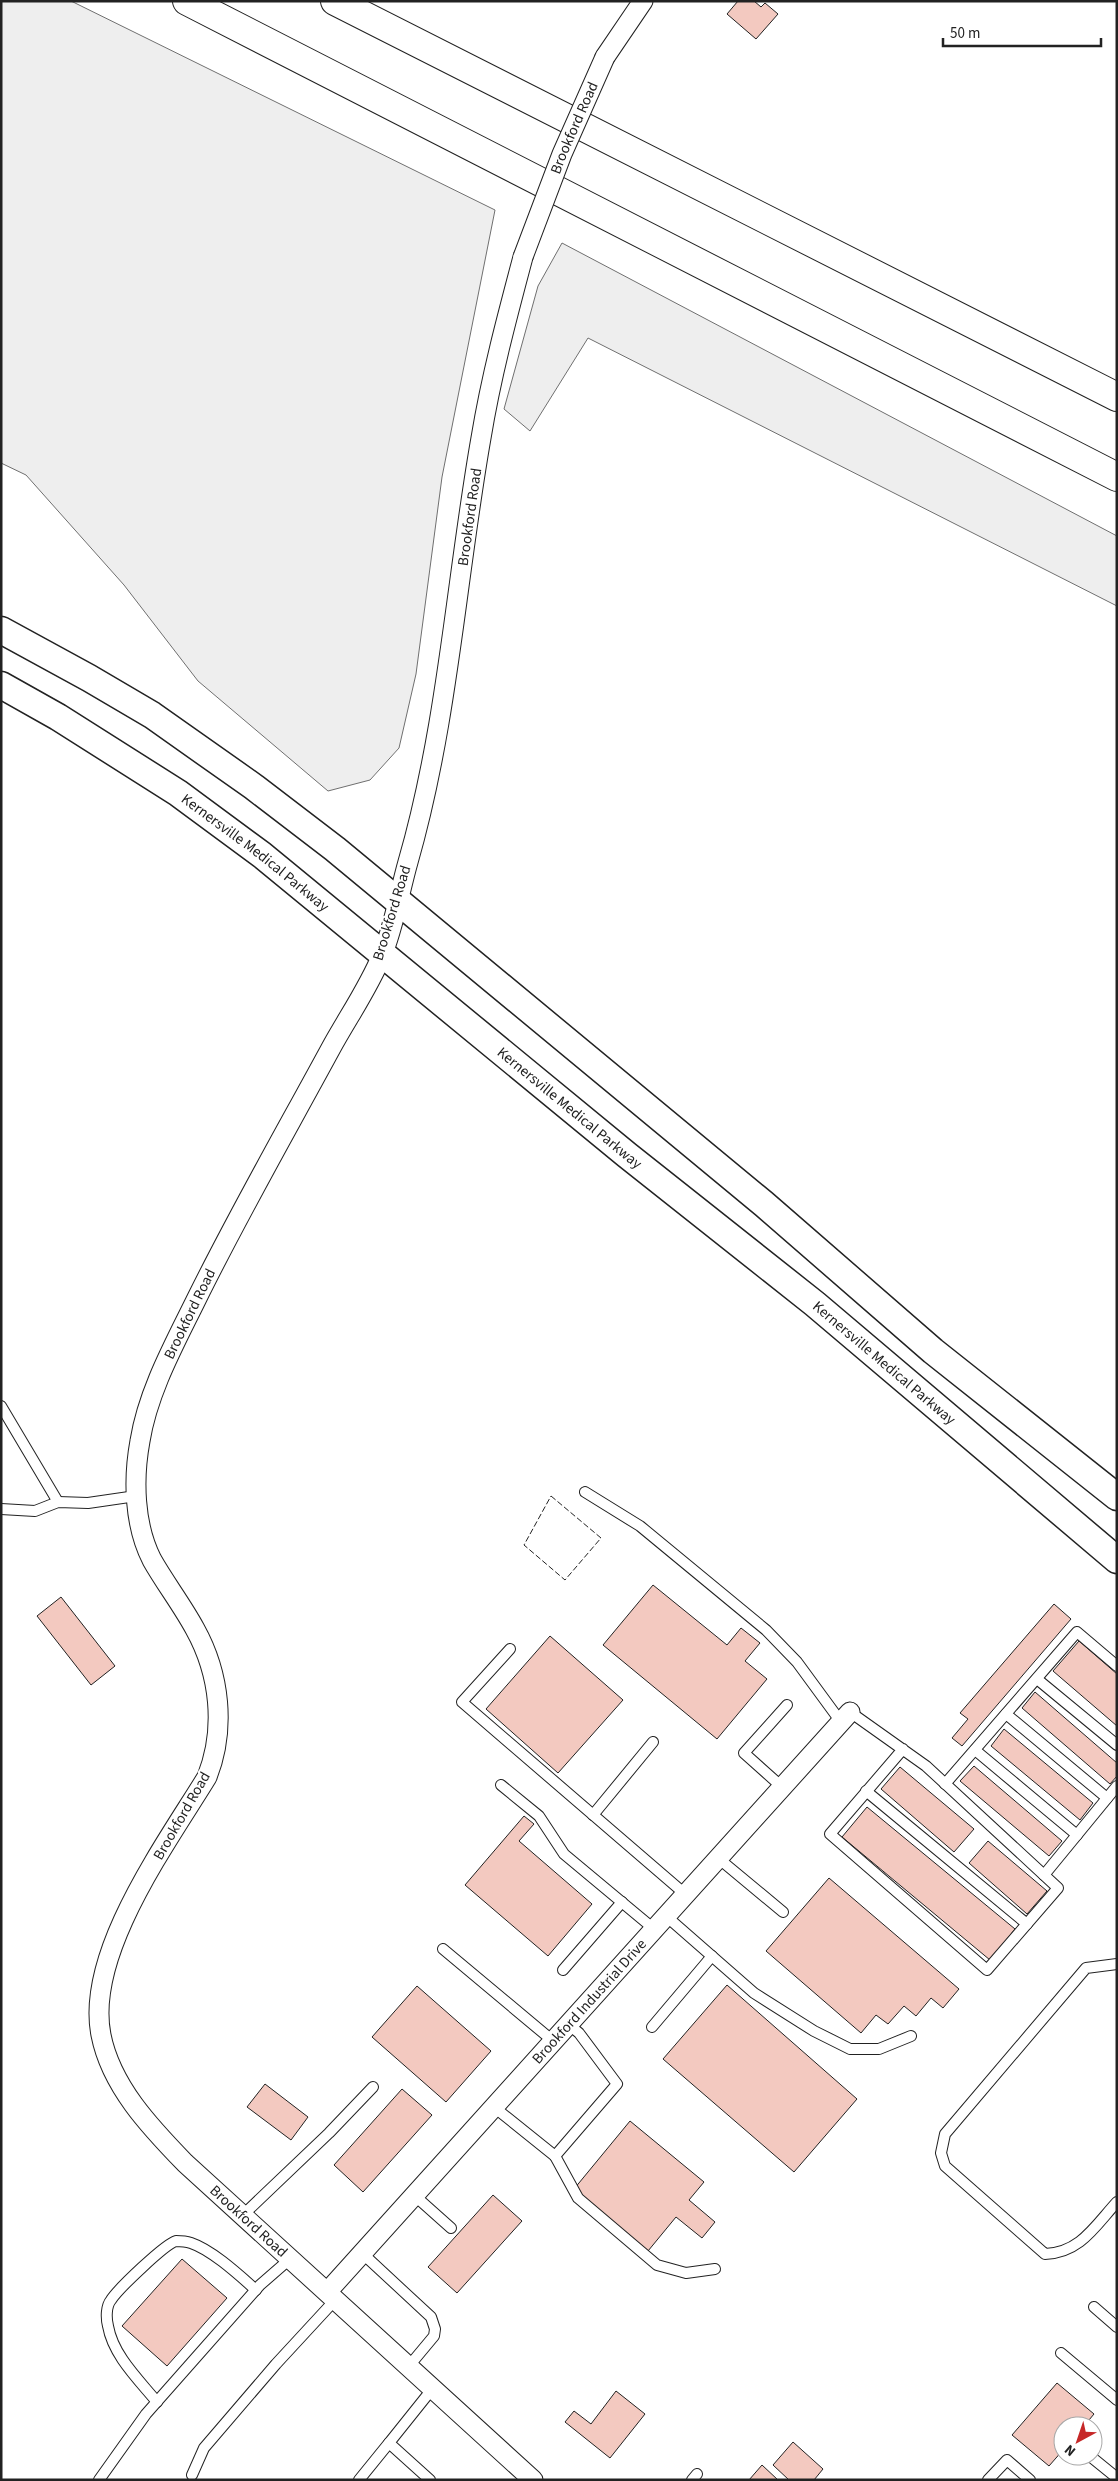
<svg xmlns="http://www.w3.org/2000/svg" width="1118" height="2481" font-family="'Source Sans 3',sans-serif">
<rect width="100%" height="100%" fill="#fff"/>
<g fill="#eee" stroke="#6f6f6f">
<path d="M 1,1 L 71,1 L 495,210 L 442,477 L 416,674 L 399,748 L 370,780 L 328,791 L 198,681 L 124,585 L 26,475 L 1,463 Z"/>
<path d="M 562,243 L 1117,536 L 1117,606 L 588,338 L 530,431 L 504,409 L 538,286 Z"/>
</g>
<g fill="#f3c9c0" stroke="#222">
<path d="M 738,1 L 754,1 L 761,7 L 765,3 L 778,14 L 756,39 L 727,14 Z"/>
<path d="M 653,1585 L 727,1645 L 741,1628 L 760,1643 L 745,1661 L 767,1679 L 717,1739 L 603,1645 Z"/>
<path d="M 61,1597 L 115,1666 L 91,1685 L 37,1616 Z"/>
<path d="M 1054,1604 L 1071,1619 L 962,1746 L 952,1738 L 968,1719 L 960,1713 Z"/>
<path d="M 550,1636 L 623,1700 L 558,1773 L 486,1709 Z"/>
<path d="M 1079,1641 L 1117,1674 L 1117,1726 L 1053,1671 Z"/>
<path d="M 1035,1692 L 1117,1763 L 1117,1776 L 1110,1784 L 1022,1708 Z"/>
<path d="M 1004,1729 L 1093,1803 L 1080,1820 L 991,1746 Z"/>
<path d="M 974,1766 L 1062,1841 L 1049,1856 L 960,1781 Z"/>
<path d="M 900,1767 L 974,1829 L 954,1852 L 881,1789 Z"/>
<path d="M 867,1807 L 1015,1929 L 990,1960 L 842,1837 Z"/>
<path d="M 524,1816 L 534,1824 L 519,1841 L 592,1904 L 548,1956 L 465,1885 Z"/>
<path d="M 988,1841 L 1047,1891 L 1027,1914 L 969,1863 Z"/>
<path d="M 829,1878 L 959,1989 L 943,2008 L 931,1998 L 916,2016 L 904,2006 L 888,2024 L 876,2015 L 861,2033 L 766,1951 Z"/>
<path d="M 727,1985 L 857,2099 L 794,2172 L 663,2059 Z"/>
<path d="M 417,1986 L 491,2051 L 446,2102 L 372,2037 Z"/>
<path d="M 265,2084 L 308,2117 L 291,2140 L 247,2107 Z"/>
<path d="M 402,2089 L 432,2115 L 363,2192 L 334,2165 Z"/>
<path d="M 630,2121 L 704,2182 L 689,2200 L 715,2222 L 702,2238 L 676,2217 L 648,2251 L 574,2189 Z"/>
<path d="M 493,2195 L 522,2221 L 457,2293 L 428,2267 Z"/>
<path d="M 182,2259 L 227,2298 L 167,2366 L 122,2326 Z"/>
<path d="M 1057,2383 L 1094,2414 L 1084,2426 L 1063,2426 L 1063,2450 L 1049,2466 L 1012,2435 Z"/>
<path d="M 616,2391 L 645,2414 L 610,2458 L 565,2422 L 574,2411 L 591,2424 Z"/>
<path d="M 793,2442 L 823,2469 L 814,2480 L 789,2480 L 773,2465 Z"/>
<path d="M 762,2465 L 778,2480 L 749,2480 Z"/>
</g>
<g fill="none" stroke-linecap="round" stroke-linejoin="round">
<defs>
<g id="service">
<path d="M 1,1406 L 58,1502"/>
<path d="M 585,1492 L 640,1526 L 766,1630 L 797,1662 L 841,1722"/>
<path d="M 1,1509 L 35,1511 L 58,1502 L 88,1503 L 136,1496"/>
<path d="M 510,1649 L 462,1702 L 685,1894"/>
<path d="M 1037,1679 L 1117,1745"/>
<path d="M 850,1712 L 926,1766 L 1058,1888 L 987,1970 L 830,1834 L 903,1749"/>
<path d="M 1006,1714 L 1107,1798"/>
<path d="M 975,1750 L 1077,1835"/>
<path d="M 945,1784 L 1077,1632 L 1117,1666"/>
<path d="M 501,1785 L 539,1816 L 564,1854 L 654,1929"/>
<path d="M 782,1787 L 744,1753 L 787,1705"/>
<path d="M 866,1791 L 1027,1924"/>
<path d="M 593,1815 L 653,1742"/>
<path d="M 718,1858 L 783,1912"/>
<path d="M 1044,1875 L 1117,1786"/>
<path d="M 666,1916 L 754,1993 L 814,2031 L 850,2049 L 879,2049 L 911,2036"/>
<path d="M 443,1949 L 553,2041"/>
<path d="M 1117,1964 L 1086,1968 L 945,2134 L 941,2153 L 945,2166 L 1045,2254 C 1080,2253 1095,2226 1117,2202"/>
<path d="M 563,1970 L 622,1902"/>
<path d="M 652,2027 L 712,1956"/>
<path d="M 494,2107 L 555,2156 L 617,2084 L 579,2033 L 568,2024"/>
<path d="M 555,2156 L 578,2198 L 657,2265 L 686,2273 L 715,2269"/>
<path d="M 414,2195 L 451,2228"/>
<path d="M 243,2215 L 329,2133 L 373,2087"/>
<path d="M 362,2253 L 431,2317 L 435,2329 L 434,2336 L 409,2366"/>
<path d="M 1094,2307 L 1117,2327"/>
<path d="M 1061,2353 L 1117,2400"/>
<path d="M 157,2402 C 138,2379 113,2355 108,2326 C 106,2318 106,2306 111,2300 C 118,2289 165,2244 176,2241 C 179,2241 188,2242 191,2243 C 212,2250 239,2275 256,2290"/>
<path d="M 1090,2456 L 1117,2478"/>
<path d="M 192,2475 L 204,2448 L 276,2364 L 336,2299"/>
<path d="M 99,2480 L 146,2414 L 260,2285 L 291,2258"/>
<path d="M 359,2480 L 389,2443"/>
<path d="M 430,2480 L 389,2443 L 433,2388"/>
<path d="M 692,2480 L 697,2474"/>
<path d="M 988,2480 L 1007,2460 L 1030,2480"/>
</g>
<g id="minor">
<path d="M 605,57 L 643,1"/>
<path id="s1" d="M 523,257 C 507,317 491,377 481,438 C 456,580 448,723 408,862 C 400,890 393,930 382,955 C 369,987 348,1017 331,1048 C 286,1131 239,1213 197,1298 C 175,1343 148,1391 140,1441 C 133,1479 134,1525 152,1560 C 165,1583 182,1605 195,1629 C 220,1674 226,1729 207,1777 C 166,1844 85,1954 101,2035 C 111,2086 150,2127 185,2163 L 533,2480"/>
<path id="s2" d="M 328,2291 L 850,1712"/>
</g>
<g id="secondary">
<path d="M 1,630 L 89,678 L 152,715 L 254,787 L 335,849 L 764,1204 L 933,1351 L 1117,1497"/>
<path id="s3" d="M 1,685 L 58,717 L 178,793 L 262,855 L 627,1155 L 815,1304 L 1117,1560"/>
</g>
<g id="motorway">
<path d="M 187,1 L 1117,477"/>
<path d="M 335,1 L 1117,397"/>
</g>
</defs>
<use href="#service" stroke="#222" stroke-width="12"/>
<use href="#minor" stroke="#222" stroke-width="21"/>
<use href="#secondary" stroke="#222" stroke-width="29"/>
<use href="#motorway" stroke="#222" stroke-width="30"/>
<use href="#service" stroke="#fff" stroke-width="10"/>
<use href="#minor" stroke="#fff" stroke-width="19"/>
<use href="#secondary" stroke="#fff" stroke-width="26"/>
<use href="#motorway" stroke="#fff" stroke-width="28"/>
<defs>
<g id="minor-bridge">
<path id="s4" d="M 523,257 L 562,154 L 605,57"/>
</g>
</defs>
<use href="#minor-bridge" stroke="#222" stroke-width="21" stroke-linecap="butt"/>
<use href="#minor-bridge" stroke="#fff" stroke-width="19"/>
<path stroke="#222" stroke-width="1" stroke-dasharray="6 2.5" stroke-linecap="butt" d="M 551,1496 L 601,1538 L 565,1580 L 524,1545 Z"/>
</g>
<g text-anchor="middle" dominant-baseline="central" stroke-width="4" stroke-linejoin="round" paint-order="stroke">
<g font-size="15" fill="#222" stroke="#fff">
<text stroke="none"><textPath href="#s4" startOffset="139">Brookford Road</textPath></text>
<text transform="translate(470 517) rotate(-82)">Brookford Road</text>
<text stroke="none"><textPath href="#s3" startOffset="305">Kernersville Medical Parkway</textPath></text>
<text transform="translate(392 913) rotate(-73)">Brookford Road</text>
<text stroke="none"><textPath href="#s3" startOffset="710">Kernersville Medical Parkway</textPath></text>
<text transform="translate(190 1314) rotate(-64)">Brookford Road</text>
<text stroke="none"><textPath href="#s3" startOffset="1115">Kernersville Medical Parkway</textPath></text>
<text transform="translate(182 1816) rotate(-60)">Brookford Road</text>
<text stroke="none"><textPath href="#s2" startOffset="390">Brookford Industrial Drive</textPath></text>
<text stroke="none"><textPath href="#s1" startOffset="2140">Brookford Road</textPath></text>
</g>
</g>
<rect width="1118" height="2481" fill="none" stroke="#222222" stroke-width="5"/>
<g transform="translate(1078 2441) rotate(220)"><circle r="24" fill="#ffffff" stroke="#a7a7a7"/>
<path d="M0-4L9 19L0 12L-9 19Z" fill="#c62828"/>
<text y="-8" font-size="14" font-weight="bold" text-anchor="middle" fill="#222222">N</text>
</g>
<path d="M943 38v8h158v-8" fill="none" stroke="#222222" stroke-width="2.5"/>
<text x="950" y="38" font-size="15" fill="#222222" stroke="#ffffff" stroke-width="4" paint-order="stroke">50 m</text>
</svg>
